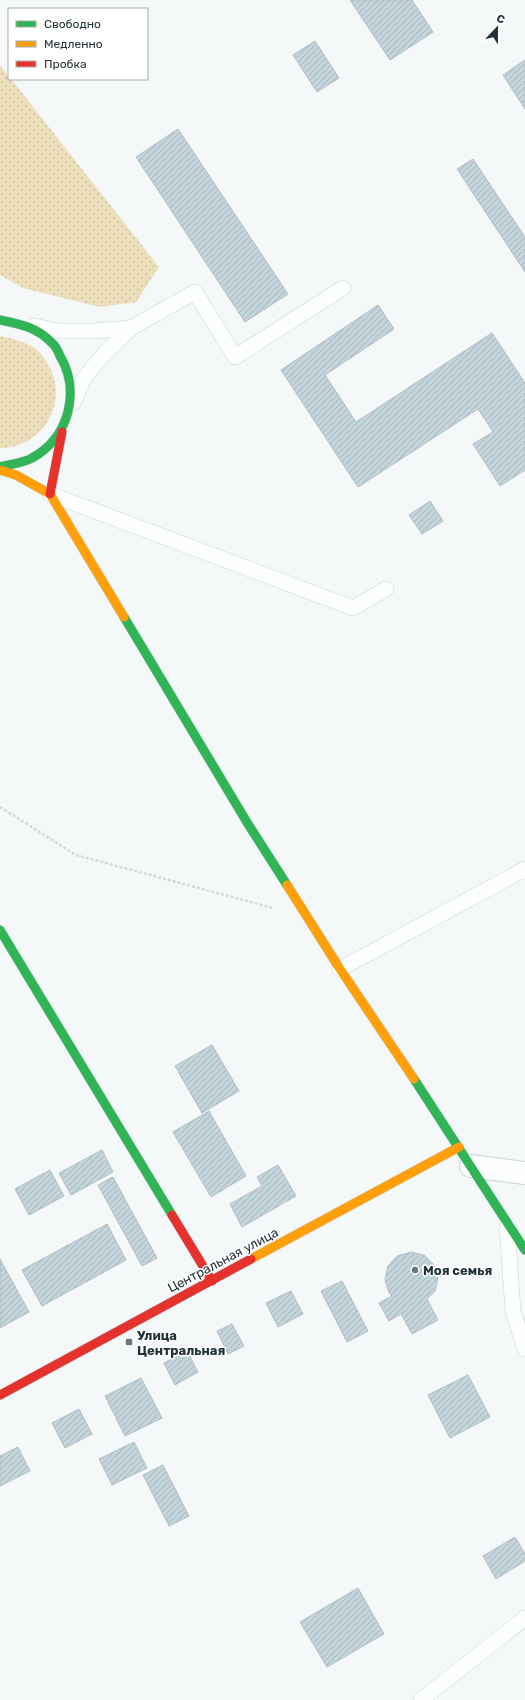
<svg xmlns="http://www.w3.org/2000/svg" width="525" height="1700" font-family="Rubik,sans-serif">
<defs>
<pattern id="grass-dots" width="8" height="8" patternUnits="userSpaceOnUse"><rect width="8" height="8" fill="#eddfbc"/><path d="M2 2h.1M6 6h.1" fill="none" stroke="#cbc0a2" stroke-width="1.8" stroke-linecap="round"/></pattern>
<pattern id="building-hatch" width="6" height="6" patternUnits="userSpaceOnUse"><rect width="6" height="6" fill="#c3d5db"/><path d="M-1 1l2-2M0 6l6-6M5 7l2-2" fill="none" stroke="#a7b7bd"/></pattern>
</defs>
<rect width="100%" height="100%" fill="#f4f8f9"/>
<g fill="url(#grass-dots)">
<path d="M 0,65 L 9,77 L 9,79 L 11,79 L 159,267 L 136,302 L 100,307 L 23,288 L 0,275 Z"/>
<path d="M 2,336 C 15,339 25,342 36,349 C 43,355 48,364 52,372 C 66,408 40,448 0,448 L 0,337 Z"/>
</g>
<g fill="url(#building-hatch)" stroke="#b4bdc0">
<path d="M 350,0 L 412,0 L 433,32 L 390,60 Z"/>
<path d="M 315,41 L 339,78 L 317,92 L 293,55 Z"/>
<path d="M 525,60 L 525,109 L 503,75 Z"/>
<path d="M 178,129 L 288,294 L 245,322 L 136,157 Z"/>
<path d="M 473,159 L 525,237 L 525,272 L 457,169 Z"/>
<path d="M 378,305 L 394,329 L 325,375 L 356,422 L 492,333 L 525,383 L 525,470 L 500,486 L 473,444 L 493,432 L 478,409 L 358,487 L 281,370 Z"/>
<path d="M 430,501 L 443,521 L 422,534 L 409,515 Z"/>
<path d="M 212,1045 L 239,1091 L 202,1113 L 175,1066 Z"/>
<path d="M 209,1111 L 246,1176 L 211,1197 L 173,1132 Z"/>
<path d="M 102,1150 L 113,1172 L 71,1195 L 59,1173 Z"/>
<path d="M 278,1165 L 296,1196 L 242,1227 L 230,1204 L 262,1186 L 257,1177 Z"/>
<path d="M 50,1170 L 64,1196 L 29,1215 L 15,1189 Z"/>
<path d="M 113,1177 L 157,1258 L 142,1266 L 98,1185 Z"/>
<path d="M 107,1224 L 126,1260 L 42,1306 L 22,1270 Z"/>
<path d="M 411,1252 L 424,1255 L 434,1265 L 438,1278 L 435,1291 L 427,1299 L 438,1320 L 412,1334 L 401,1314 L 389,1321 L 379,1303 L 392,1296 L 389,1293 L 385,1280 L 388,1266 L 397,1256 Z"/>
<path d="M 0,1259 L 29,1312 L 0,1328 Z"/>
<path d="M 342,1281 L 368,1331 L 347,1342 L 321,1291 Z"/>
<path d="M 291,1291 L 303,1314 L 278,1327 L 266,1303 Z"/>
<path d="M 232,1324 L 244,1346 L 228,1354 L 217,1331 Z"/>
<path d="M 187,1351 L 198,1372 L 175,1385 L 164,1363 Z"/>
<path d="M 468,1375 L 490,1417 L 450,1438 L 428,1395 Z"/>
<path d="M 141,1378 L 162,1418 L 125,1436 L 105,1396 Z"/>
<path d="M 79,1409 L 92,1434 L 65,1448 L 52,1423 Z"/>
<path d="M 134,1442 L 147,1468 L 112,1485 L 99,1459 Z"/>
<path d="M 18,1447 L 30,1471 L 0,1486 L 0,1456 Z"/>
<path d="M 163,1465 L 189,1516 L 169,1526 L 143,1475 Z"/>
<path d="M 515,1537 L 525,1554 L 525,1561 L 496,1579 L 483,1556 Z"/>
<path d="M 358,1588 L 384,1634 L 327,1667 L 300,1622 Z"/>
</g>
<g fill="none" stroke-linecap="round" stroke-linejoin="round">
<defs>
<g id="lane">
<path d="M 34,326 L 58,331 L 94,331 L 131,328"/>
<path d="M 73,403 L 84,378 L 104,354 L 131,328 L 195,292 L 235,357 L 343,288"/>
<path d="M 50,494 L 353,608 L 386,589"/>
<path d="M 340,969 L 525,869"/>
<path d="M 507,1226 L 513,1311 L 525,1349"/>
<path d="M 421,1700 L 525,1618"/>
</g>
<path id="street" d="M 471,1166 L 525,1173"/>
<g id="fast">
<path d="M 0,320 C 20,324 37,327 52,343 C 56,346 58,351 60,356 C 81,391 69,438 32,458 C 24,463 10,464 0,467"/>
<path d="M 124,617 L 248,824 L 287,885"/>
<path d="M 0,930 L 172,1215"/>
<path d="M 414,1079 L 525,1250"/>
</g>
<g id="slow">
<path d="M 0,470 L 16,475 L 50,494 L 124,617"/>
<path d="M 287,885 L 340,969 L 414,1079"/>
<path d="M 251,1259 L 459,1147"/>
</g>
<g id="jam">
<path d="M 50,494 L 62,432"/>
<path d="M 172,1215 L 212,1281"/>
<path d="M 0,1395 L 251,1259"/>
</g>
</defs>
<use href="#lane" stroke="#cad4d7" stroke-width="16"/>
<use href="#street" stroke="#cad4d7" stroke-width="24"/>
<use href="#fast" stroke="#cad4d7" stroke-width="10"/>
<use href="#slow" stroke="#cad4d7" stroke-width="10"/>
<use href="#jam" stroke="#cad4d7" stroke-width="10"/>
<path stroke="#d6d9da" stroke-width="2.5" stroke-dasharray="3 2" stroke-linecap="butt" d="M 0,807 L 76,855 L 273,908"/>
<use href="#lane" stroke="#fdfefe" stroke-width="15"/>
<use href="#street" stroke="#fdfefe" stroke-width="22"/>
<use href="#fast" stroke="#30b455" stroke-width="9"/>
<use href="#slow" stroke="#ff9f0a" stroke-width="9"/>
<use href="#jam" stroke="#e5322d" stroke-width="9"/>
</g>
<g fill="#6c777c" stroke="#fff" stroke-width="1.5">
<circle cx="415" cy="1270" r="4"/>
<rect x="125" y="1338" width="8" height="8" rx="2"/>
</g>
<g text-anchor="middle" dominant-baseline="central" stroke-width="3" stroke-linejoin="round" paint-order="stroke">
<g font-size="13" fill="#223239" stroke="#fff">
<text transform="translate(223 1260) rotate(-28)">Центральная улица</text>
</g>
<g font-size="13" font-weight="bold" fill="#223239" stroke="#fff" text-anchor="start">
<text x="423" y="1270">Моя семья</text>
<text x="137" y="1335">Улица<tspan x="137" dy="15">Центральная</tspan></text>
</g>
</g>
<rect x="8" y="8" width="140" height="72" fill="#ffffff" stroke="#a7adb0"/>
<rect x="16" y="21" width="20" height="6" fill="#30b455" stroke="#a7adb0"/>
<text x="44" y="28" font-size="12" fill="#223239">Свободно</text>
<rect x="16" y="41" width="20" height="6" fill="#ff9f0a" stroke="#a7adb0"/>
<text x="44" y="48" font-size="12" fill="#223239">Медленно</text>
<rect x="16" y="61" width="20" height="6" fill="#e5322d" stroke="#a7adb0"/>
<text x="44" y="68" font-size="12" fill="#223239">Пробка</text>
<g transform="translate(497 28) rotate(22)" stroke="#ffffff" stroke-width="3" paint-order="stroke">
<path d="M0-3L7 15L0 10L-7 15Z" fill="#223239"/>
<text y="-6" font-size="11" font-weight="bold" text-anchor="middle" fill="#223239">С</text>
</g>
</svg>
